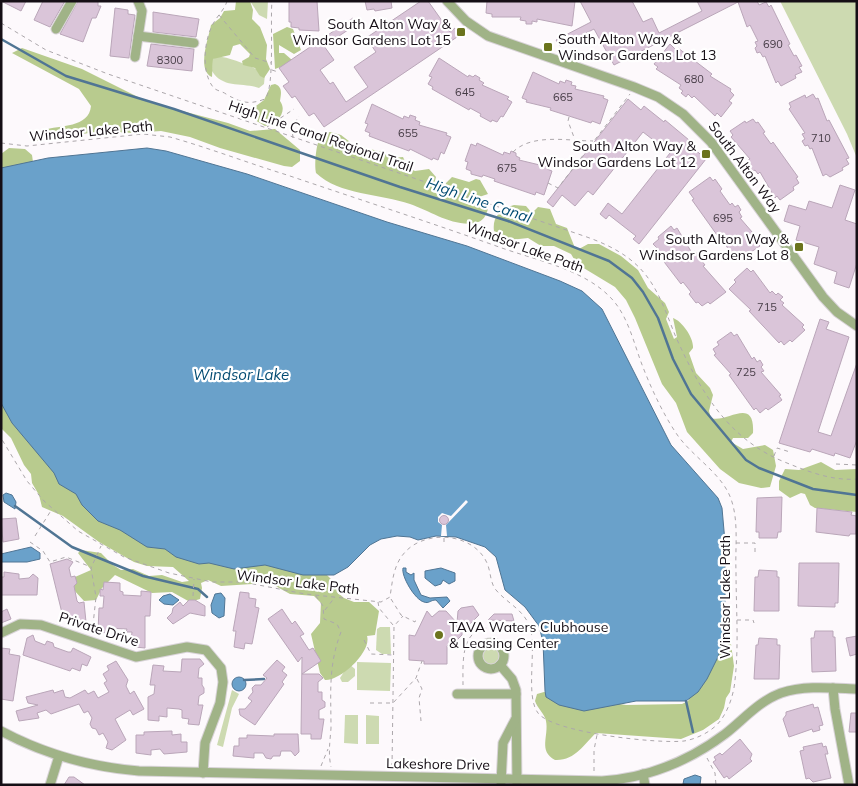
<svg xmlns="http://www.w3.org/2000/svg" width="858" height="786" font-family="Mulish,sans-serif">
<rect width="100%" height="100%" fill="#fdf9fc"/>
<g fill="#cddab1">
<path d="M 250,1 L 268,1 L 267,19 L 259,15 Z"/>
<path d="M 780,1 L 857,1 L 857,158 L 847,134 Z"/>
<path d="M 216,57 C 226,55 256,68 265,74 L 264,84 L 259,88 C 242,82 223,89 212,71 L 213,59 Z"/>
<path d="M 380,627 L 390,627 L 391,654 L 382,654 L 376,650 L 377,629 Z"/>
<circle cx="491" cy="656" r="9"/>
<path d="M 357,662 L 391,663 L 390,691 L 357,690 Z"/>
<path d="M 349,664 L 355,669 L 355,676 L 348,682 L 342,682 L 340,678 Z"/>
<path d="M 232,690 L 239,694 L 232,708 L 223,747 L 217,745 Z"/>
<path d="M 345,715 L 358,715 L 358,744 L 344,743 Z"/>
<path d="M 366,715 L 379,716 L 379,744 L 366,744 Z"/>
</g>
<g fill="#b8cb8e">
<path d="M 236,1 L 250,1 L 253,10 L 252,19 L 260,27 L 267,45 L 266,59 L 270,69 L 264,78 L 260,76 L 255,68 L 243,65 L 242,61 L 249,57 L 250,54 L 240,44 L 233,46 L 230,55 L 213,59 L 212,77 C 196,70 209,37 211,25 L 220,18 L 224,11 L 235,10 Z"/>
<path d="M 287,27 L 293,29 L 301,50 L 294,54 L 279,45 L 279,53 L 284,53 L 292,60 L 289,64 L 275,69 L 273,34 Z"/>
<path d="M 22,48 L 82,69 L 148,102 L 228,123 L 250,131 L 275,129 L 300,150 L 300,161 L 292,167 L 284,166 L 220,148 L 190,137 L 161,131 L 132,133 L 103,131 L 34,141 L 38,133 L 43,130 C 60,125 89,128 91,106 L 79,89 L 12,53 Z"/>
<path d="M 275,84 C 283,87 281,94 280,101 C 288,112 277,124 265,126 L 253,119 L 252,109 L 264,100 L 271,85 Z"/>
<path d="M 330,132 L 341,135 L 354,145 L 382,152 L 391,158 L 403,157 L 408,168 L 415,171 L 429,169 L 436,177 L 433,188 L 437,194 L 444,193 L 446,183 L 452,177 L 469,182 L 476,179 L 480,180 L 488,194 L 470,200 L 469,203 L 484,205 L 488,209 C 486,216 483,221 476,223 C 452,227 431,211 410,204 C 381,194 339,195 316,173 C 314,165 316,140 322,135 C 324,133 328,133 330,132 Z"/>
<path d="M 9,148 L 25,149 L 32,155 L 33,162 L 1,172 L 1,154 Z"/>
<path d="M 514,205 L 526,206 L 532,213 L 538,207 L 550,209 L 556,224 L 567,228 L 575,248 L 579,249 L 588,244 L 599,244 L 621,256 L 638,270 L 648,288 L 665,303 L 669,312 L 666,319 L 674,339 L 677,337 L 673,318 C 682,321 694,338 693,348 L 689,353 L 696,373 L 710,388 L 713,395 L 709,411 L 711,418 C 726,424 755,395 753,433 L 748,438 L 733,438 L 731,442 L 743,449 L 765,445 L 773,450 L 776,466 L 770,487 L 761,488 L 739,483 L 720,469 L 687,432 L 676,403 L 662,384 L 635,318 L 626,300 L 615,287 L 577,264 L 571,254 L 554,246 L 541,246 L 528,238 L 510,240 L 494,231 C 492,216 501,209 514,205 Z"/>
<path d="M 1,402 L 255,562 L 325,573 L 335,583 L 338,593 L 344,598 L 354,602 L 369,602 L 379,611 L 375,635 L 367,636 C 372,651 341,681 325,680 L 320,673 L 311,634 L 320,623 L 321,603 L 314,596 L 290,594 L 270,583 L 221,586 L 208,580 L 201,583 L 202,588 L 200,599 L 190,602 L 172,592 L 152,593 L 115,575 L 102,588 L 96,600 L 84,601 L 73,589 L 75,577 L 91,570 L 78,553 L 81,550 L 101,553 L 113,565 L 121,570 L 133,569 L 149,576 L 162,575 L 182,582 L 189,581 L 173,567 L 147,566 L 134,562 L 99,542 L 63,516 L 42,507 L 39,495 L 32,483 L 31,474 L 24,465 L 11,438 L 1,428 Z"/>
<path d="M 821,462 L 835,470 L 857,469 L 857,512 L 815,508 L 810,505 L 805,494 L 801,493 L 790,498 L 779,490 L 779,481 L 785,469 L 799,470 Z"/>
<path d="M 723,634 L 731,644 L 734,666 L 730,692 L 726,698 L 724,708 L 719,719 L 703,730 L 681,739 L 596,733 C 584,744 575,761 555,760 C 538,751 549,736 546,721 C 545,714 537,708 535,701 L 537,694 L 544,692 L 626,705 L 682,704 L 688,701 Z"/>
</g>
<g fill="#6aa1ca" stroke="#507594">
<path d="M 147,148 L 166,151 L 247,174 L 387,222 L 467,246 L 560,281 L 582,291 L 602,309 L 671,445 L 718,498 L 722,508 L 725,542 L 725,631 L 718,657 L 707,679 L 698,692 L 686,701 L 636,701 L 584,711 L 559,705 L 546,697 L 545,691 L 543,642 L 539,626 L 525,607 L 505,590 L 496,557 L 485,547 L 456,537 L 436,536 L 418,540 L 410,537 L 397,536 L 381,539 L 370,545 L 348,567 L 334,575 L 303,575 L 265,565 L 234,569 L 209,563 L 199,564 L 176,557 L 165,549 L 147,547 L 120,530 L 98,521 L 82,505 L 76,494 L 59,484 L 54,473 L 12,423 L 1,403 L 1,168 L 48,158 Z"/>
<path d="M 6,493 L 12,495 L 16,502 L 15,509 L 4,502 L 3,495 Z"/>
<path d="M 31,547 L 40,553 L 40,559 L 27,562 L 1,562 L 1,554 Z"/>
<path d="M 403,568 L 406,568 L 406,572 L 411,575 L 414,573 L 414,580 L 421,595 L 430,598 L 447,597 L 450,601 L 443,608 L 436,600 C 430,600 429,604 424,602 C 415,600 401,576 403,568 Z"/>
<path d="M 441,568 L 455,573 L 455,581 L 449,584 L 443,580 L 441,584 L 435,586 L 425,578 L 425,571 Z"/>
<path d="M 221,593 L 225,598 L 224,616 L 219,618 L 212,613 L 211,605 L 215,594 Z"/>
<path d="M 170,594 L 179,600 L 173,605 L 164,604 L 159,600 L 163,596 Z"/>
<circle cx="239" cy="684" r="7"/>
<path d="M 695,775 L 701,777 L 700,785 L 683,784 L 684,779 Z"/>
</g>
<path fill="#fdf9fc" d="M 466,500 L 468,502 L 446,525 L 447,536 L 441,536 L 442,525 L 438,522 L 438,517 L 442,513 L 451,516 Z"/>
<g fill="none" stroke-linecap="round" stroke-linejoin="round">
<g stroke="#507594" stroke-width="2.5">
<path d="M 1,39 L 66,76 L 174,109 L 400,187 L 508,221 L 609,261 L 632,278 L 643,292 L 658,318 L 673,359 L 691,394 L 746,460 L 759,468 L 813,489 L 857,495"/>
<path d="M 15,506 L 72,547 L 143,576 L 198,589 L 207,597"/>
<path d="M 244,680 L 264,679"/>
<path d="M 686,701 L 693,732"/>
</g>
</g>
<g fill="#dac5d9" stroke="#baa6b9">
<path d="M 1,1 L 26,1 L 21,11 Z"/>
<path d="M 43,1 L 65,1 L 50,27 L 34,20 Z"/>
<path d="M 78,1 L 98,1 L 98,6 L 101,6 L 96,18 L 92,18 L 83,42 L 60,34 Z"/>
<path d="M 289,1 L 317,1 L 319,31 L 299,30 L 299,28 L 291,27 L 291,22 L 289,22 Z"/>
<path d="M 365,1 L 391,1 L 392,8 L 375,11 L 374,9 L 367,10 Z"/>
<path d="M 421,1 L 428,1 L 450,32 L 455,28 L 460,35 L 324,127 L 314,113 L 309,116 L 295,96 L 292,98 L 283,86 L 289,82 L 279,68 L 353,18 L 357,24 L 324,46 L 334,60 L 320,70 L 330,84 L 333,82 L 346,102 L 368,87 L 354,67 L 376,52 L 366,38 Z"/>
<path d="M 487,1 L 575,1 L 572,26 L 537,19 L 537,22 L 532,21 L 532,24 L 526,24 L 526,21 L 520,20 L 521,17 L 492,17 L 492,14 L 486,13 Z"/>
<path d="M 580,1 L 632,1 L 643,22 L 652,18 L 659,33 L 702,11 L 697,1 L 757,1 L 759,5 L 766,2 L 769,7 L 771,5 L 790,44 L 788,45 L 794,56 L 796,55 L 802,66 L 799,67 L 802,72 L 795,75 L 796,78 L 781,86 L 778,81 L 776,83 L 765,56 L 763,57 L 760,52 L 757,53 L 755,48 L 757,46 L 755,42 L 758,41 L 750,25 L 747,27 L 738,2 L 614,65 L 594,29 L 560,46 L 556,40 L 591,22 Z"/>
<path d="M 115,8 L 128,10 L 128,14 L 135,15 L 129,58 L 110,56 Z"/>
<path d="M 153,12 L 199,19 L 196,37 L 153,32 Z"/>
<path d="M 151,44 L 194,49 L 192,71 L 147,66 Z"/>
<path d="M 670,44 L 676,50 L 678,48 L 712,74 L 710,76 L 731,89 L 730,91 L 734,95 L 729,101 L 732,103 L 721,117 L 717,113 L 715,116 L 694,96 L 692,98 L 688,94 L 686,97 L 681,93 L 683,91 L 679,88 L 681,85 L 656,69 L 658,67 L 654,64 Z"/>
<path d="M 439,58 L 468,77 L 469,75 L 473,77 L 475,75 L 480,78 L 479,80 L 484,83 L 482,85 L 509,97 L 507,99 L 512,102 L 503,117 L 501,116 L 497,122 L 492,120 L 491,122 L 480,116 L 481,114 L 470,108 L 469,110 L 432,89 L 433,87 L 428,84 L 432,77 L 429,76 Z"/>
<path d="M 533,72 L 559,84 L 560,81 L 565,83 L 566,80 L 572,82 L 571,85 L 576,86 L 575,89 L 604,96 L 603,98 L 608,100 L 600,124 L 592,121 L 591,123 L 550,110 L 551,108 L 526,102 L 527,100 L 522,98 Z"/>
<path d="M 813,94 L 816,99 L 818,98 L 827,121 L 829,120 L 849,158 L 846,159 L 849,164 L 842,168 L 843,170 L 830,177 L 826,174 L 823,176 L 812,148 L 810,149 L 808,145 L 805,146 L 802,141 L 805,139 L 802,134 L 805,133 L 789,109 L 791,107 L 789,103 L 805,95 L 806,98 Z"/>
<path d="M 628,99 L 641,110 L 644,106 L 664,122 L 665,120 L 695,145 L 693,148 L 706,159 L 639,244 L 633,239 L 636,236 L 609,215 L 606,219 L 600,214 L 608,203 L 622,214 L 670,153 L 643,132 L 593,195 L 588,191 L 575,206 L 562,195 L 553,207 L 547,202 Z"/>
<path d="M 372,104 L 403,119 L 404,116 L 409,118 L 410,115 L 416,117 L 415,120 L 420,122 L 419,125 L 447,133 L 446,135 L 451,137 L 444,154 L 441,152 L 438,160 L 433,158 L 432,160 L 410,149 L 409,151 L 369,136 L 370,133 L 365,131 L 368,124 L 365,123 Z"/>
<path d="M 753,119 L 756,123 L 758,122 L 765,132 L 763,133 L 771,144 L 773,142 L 798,177 L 796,178 L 799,183 L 793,187 L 794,190 L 780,200 L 777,196 L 775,198 L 760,172 L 758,174 L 755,170 L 752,172 L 749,167 L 751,165 L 748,160 L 750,159 L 731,137 L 733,135 L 730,131 L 745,121 L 746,123 Z"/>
<path d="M 477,143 L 503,155 L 504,152 L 510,154 L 511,151 L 516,153 L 516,156 L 520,158 L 519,160 L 548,167 L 547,169 L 552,171 L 544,195 L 536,192 L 535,195 L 494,181 L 495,179 L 483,175 L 482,177 L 471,174 L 471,171 L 466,169 L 468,162 L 465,161 L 471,144 L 476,146 Z"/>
<path d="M 710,177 L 713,181 L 715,179 L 722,189 L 720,191 L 730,205 L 732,203 L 735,207 L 738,205 L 741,210 L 739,212 L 742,217 L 740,218 L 759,240 L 756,242 L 760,246 L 745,256 L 743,254 L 737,258 L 734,254 L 732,255 L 719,234 L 717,235 L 692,200 L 694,199 L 689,192 Z"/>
<path d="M 840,185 L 855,190 L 845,220 L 857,224 L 857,263 L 849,288 L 834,283 L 837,272 L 814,264 L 819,247 L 796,240 L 800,226 L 784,221 L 789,205 L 806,210 L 809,201 L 832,208 Z"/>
<path d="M 671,226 L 674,230 L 677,228 L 692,253 L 695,251 L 698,255 L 700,253 L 704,258 L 701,260 L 705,265 L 703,266 L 726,292 L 710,304 L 708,302 L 702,306 L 698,302 L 696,303 L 689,294 L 691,292 L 683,282 L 681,284 L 655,250 L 657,248 L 653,244 L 659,239 L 658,237 Z"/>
<path d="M 747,268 L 751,272 L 753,270 L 770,293 L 772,291 L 776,295 L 778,293 L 783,297 L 780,300 L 784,303 L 782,305 L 804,325 L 802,327 L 805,330 L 792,342 L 790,340 L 784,345 L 781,341 L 779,343 L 749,311 L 751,310 L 729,289 L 736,282 L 734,280 Z"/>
<path d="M 820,319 L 829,322 L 826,329 L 849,337 L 818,432 L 831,436 L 857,363 L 857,440 L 850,458 L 835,453 L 834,456 L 812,449 L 810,452 L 779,443 Z"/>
<path d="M 731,332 L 734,336 L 737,334 L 752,359 L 754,357 L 757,362 L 760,360 L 763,365 L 761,367 L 764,371 L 761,372 L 781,395 L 779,396 L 782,400 L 768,410 L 766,408 L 760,413 L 756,408 L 754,410 L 729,375 L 731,374 L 714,355 L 716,354 L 713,349 L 719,345 L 717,342 Z"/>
<path d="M 782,497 L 781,532 L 778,532 L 777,538 L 759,538 L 759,532 L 756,532 L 757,498 Z"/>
<path d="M 817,508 L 852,512 L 851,515 L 857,516 L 856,534 L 850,534 L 849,536 L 816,532 Z"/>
<circle cx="444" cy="520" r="4.5"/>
<path d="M 16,518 L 19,539 L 3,542 L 1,519 Z"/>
<path d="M 67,559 L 73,562 L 69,568 L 71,577 L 75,576 L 77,583 L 74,586 L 77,601 L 79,603 L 84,602 L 86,622 L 75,624 L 74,619 L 67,621 L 66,612 L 62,613 L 50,564 Z"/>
<path d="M 799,563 L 839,563 L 838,603 L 835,603 L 835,607 L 798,606 Z"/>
<path d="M 759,570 L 777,571 L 777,577 L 779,577 L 779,611 L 754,611 L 755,577 L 758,577 Z"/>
<path d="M 4,572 L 19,574 L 19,579 L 29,578 L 33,574 L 38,578 L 37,595 L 1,595 L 1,577 L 4,577 Z"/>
<path d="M 104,582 L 120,583 L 120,591 L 123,592 L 123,595 L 141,596 L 141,591 L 151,592 L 150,616 L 145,616 L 145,648 L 135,647 L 135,642 L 131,641 L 132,632 L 126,632 L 127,629 L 108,628 L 108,633 L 98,632 L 99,608 L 103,608 L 104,596 L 100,596 L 100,589 L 103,590 Z"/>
<path d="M 240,592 L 249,593 L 249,598 L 256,599 L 255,607 L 259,608 L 252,644 L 245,643 L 244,649 L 234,647 L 236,631 L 233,631 Z"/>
<path d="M 189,600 L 195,600 L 205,606 L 205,616 L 190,613 L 173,624 L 167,618 L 172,613 L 173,608 L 180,602 L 183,606 Z"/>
<path d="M 473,606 L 479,615 L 462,632 L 462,635 L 457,640 L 453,640 L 447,646 L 447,664 L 424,664 L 424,661 L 409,660 L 409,635 L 415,636 L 427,611 L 432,617 L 439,611 L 446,611 L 457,623 L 458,611 L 461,608 Z"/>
<path d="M 7,609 L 11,619 L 1,623 L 1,612 Z"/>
<path d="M 282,609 L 292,624 L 295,621 L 304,634 L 300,636 L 309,650 L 313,648 L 321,661 L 302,674 L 319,674 L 323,678 L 318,682 L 318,692 L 322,692 L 322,700 L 325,702 L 325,707 L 319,710 L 319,719 L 324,719 L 321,739 L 311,739 L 311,734 L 301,734 L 302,657 L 298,662 L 268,619 Z"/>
<path d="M 494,614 L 512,614 L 514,621 L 488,620 Z"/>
<path d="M 815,631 L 833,631 L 833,637 L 835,637 L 836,671 L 812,672 L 811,638 L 814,638 Z"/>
<path d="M 33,635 L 35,641 L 45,645 L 47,641 L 53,643 L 54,647 L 68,652 L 71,652 L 73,648 L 91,657 L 87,666 L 82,664 L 80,671 L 72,668 L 70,671 L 23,655 L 27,638 Z"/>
<path d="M 857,636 L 857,654 L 850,656 L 846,638 Z"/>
<path d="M 759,638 L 777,639 L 777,645 L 780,645 L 779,679 L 754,679 L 756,645 L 758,645 Z"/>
<path d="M 1,648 L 10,649 L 9,654 L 20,656 L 13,701 L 1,699 Z"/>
<path d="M 182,659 L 200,659 L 204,664 L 199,668 L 198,678 L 202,678 L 202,685 L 204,688 L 204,693 L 199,696 L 198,705 L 203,705 L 199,725 L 188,724 L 189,719 L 182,718 L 182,710 L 179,709 L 167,708 L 167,717 L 159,716 L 159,721 L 148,720 L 148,697 L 154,694 L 155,685 L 150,685 L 153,665 L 164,666 L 163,671 L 181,672 Z"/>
<path d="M 277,660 L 285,667 L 282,671 L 287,675 L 282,682 L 284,684 L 255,725 L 240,715 L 239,709 L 245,709 L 252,701 L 248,698 L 253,692 L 252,688 L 255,685 L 261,685 L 267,678 L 263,675 Z"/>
<path d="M 116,661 L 128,680 L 126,686 L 130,694 L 134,691 L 144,709 L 133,715 L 130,710 L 115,719 L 126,740 L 112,750 L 106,748 L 108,742 L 103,733 L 99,735 L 96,729 L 92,728 L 90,724 L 92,718 L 88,711 L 84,713 L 79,704 L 51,714 L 46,710 L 37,713 L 39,718 L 19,721 L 16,711 L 38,705 L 28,703 L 26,697 L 53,690 L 54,693 L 63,690 L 65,697 L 70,698 L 85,690 L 88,694 L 94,691 L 98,698 L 109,692 L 104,683 L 107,681 L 103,674 L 109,670 L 107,666 Z"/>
<path d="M 813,704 L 814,708 L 818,707 L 823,725 L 819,726 L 820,730 L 813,732 L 812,729 L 789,737 L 783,719 L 786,715 L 786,712 Z"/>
<path d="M 851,713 L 857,713 L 857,732 L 849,732 Z"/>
<path d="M 172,731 L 172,735 L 181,734 L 181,742 L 187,742 L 187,752 L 164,754 L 160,749 L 151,750 L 151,755 L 136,753 L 136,735 L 144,735 L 144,732 Z"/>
<path d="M 274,734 L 298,734 L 299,752 L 295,756 L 291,751 L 281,751 L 280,756 L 273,756 L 271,759 L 266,758 L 263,753 L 254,753 L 254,758 L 233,756 L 234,746 L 239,746 L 239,738 L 247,738 L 247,735 L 274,736 Z"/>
<path d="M 740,739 L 752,754 L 750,759 L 752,761 L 729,779 L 727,776 L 724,778 L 713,762 L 716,760 L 714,757 L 720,753 L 722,755 Z"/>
<path d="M 822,743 L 823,747 L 826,746 L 828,754 L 825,754 L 831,778 L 813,782 L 809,778 L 806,779 L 800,751 L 804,750 L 803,747 Z"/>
<path d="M 69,777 L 74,777 L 85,785 L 64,785 Z"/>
</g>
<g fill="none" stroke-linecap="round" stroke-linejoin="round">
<defs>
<g id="minor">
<path d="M 447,1 L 466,21 L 488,36 L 634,87 L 658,97 L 683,114 L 711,142 L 823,297 L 837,312 L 857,326"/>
<path d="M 56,29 L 72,1"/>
<path d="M 138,36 L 194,43"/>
<path d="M 135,57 L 142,11 L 138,1"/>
<path d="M 1,633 L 20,624 L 41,625 L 136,657 L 187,647 L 206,650 L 221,668 L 223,682 L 220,703 L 205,743 L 203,773"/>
<circle cx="491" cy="656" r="13"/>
<path d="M 500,665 L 512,679 L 516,690 L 517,785"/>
<path d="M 833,688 L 835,709 L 849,785"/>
<path d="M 457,694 L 516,694"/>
<path d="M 1,731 C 44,754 91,767 139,771 L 602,781 C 647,778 689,761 725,734 C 743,720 759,701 781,693 C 805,685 832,688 857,689"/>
<path d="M 643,774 L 645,785"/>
<path d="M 501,783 L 503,743 L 515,720"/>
<path d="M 50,785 L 59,756"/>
</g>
</defs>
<use href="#minor" stroke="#d8d3d7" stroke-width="11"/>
<g stroke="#aca7ab" stroke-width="1" stroke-dasharray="4 4" stroke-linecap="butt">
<path d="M 227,1 C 225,9 217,16 213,24 C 204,40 201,72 213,87 C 216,91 222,91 226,94 C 241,103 249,105 265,99 C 275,88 270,21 272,1"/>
<path d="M 219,15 L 255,58 L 271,63"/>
<path d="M 1,23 L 46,50 L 108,74 L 581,235 C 605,243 629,254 645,274 C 659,291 667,315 675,335 C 700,391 728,440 787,463 C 809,472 833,481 857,479"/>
<path d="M 272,70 L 278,72"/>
<path d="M 569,117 L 568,121 L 575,140"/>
<path d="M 267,127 L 294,109"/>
<path d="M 293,138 L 292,127 L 299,116"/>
<path d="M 1,143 L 27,146 L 143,134 L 170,137 C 209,148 248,163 287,175 C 358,199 429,222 499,247 C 535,260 583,269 610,297 C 627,314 633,340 641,362 C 650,386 662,412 676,433 C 691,456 722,473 731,499 C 739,521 735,548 736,571 C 736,607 739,644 735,680 C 734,693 729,709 721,720 C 713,731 697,739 684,741 C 659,744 553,733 538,713 C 525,696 537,649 530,627 C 523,609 508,604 496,590 C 490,583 491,572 487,563 C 475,536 436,530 412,546 C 394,559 393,577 390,597 L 381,602 L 305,594 L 243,582 L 212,582 L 169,573 L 124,557 L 78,531 L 44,501 L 27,481 L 1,438"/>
<path d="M 513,152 C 532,133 569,141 593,141"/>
<path d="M 548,183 L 558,188 L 630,94"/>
<path d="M 774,456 L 777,448 L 790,452"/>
<path d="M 836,464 L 857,465"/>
<path d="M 35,536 L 52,509"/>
<path d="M 30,542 L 43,551 L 50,562 L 66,557 L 91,567"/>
<path d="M 444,542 L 444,536"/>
<path d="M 736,543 L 755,543 L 755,554"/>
<path d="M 193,596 L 194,579"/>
<path d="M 316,596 L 323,606 L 324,619 L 337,624 L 341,632 C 328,666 331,693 331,728 C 330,742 328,753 331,767"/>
<path d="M 391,599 L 401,615 L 415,622 L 416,619"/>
<path d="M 378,602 L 379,608 L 393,625"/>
<path d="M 325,610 L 335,597"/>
<path d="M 737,620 L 753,620 L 754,623"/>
<path d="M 92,634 L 96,597 L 91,568 L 101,546"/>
<path d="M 364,640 L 371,654 L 393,655"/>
<path d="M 417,679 L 422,689 L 419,698 L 421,721"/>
<path d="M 463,685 C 463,661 460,626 493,628 C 506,628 517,631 529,627"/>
<path d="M 370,703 L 393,703 L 416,678 L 422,661"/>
<path d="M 707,758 L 715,773 L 716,785"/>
<path d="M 321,766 L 328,749"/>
<path d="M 392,767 L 394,626 L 403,616"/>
<path d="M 594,771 L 594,750 L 597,735"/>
</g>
<use href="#minor" stroke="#a0b387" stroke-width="9"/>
</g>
<g fill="#6b741d" stroke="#fff" stroke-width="2">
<rect x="456" y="27" width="10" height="10" rx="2.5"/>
<rect x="543" y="42" width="10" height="10" rx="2.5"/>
<rect x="701" y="149" width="10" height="10" rx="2.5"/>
<rect x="794" y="242" width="10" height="10" rx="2.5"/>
<circle cx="439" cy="635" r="5"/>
</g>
<g text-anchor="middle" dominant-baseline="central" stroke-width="4.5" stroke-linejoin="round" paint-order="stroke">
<g font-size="11" fill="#463c46">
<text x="773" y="44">690</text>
<text x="170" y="60">8300</text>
<text x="694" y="79">680</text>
<text x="465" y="92">645</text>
<text x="563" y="97">665</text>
<text x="408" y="133">655</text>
<text x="821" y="138">710</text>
<text x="507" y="168">675</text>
<text x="723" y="218">695</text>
<text x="767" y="307">715</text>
<text x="746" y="372">725</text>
</g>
<g font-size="14" fill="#150e15" stroke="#fff" text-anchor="end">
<text x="451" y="24">South Alton Way &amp;<tspan x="451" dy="16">Windsor Gardens Lot 15</tspan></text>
<text x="558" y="39" text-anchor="start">South Alton Way &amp;<tspan x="558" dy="16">Windsor Gardens Lot 13</tspan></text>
<text x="696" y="146">South Alton Way &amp;<tspan x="696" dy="16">Windsor Gardens Lot 12</tspan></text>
<text x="789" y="239">South Alton Way &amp;<tspan x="789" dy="16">Windsor Gardens Lot 8</tspan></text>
<text x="449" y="627" text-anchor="start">TAVA Waters Clubhouse<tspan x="449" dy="16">&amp; Leasing Center</tspan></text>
</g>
<g font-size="14" fill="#150e15" stroke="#fff">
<text transform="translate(91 131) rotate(-5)">Windsor Lake Path</text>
<text transform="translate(321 136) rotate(19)">High Line Canal Regional Trail</text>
<text transform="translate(745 167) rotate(53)">South Alton Way</text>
<text transform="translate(525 247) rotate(20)">Windsor Lake Path</text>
<text transform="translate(298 582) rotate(7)">Windsor Lake Path</text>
<text transform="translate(725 597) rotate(-90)">Windsor Lake Path</text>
<text transform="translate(99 629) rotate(18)">Private Drive</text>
<text transform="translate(438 764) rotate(1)">Lakeshore Drive</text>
</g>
<g font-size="15" font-style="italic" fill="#024b72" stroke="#fff">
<text transform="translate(479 200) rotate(19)">High Line Canal</text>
<text x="241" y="374">Windsor Lake</text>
</g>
</g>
<rect width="858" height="786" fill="none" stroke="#150e15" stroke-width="5"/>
</svg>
